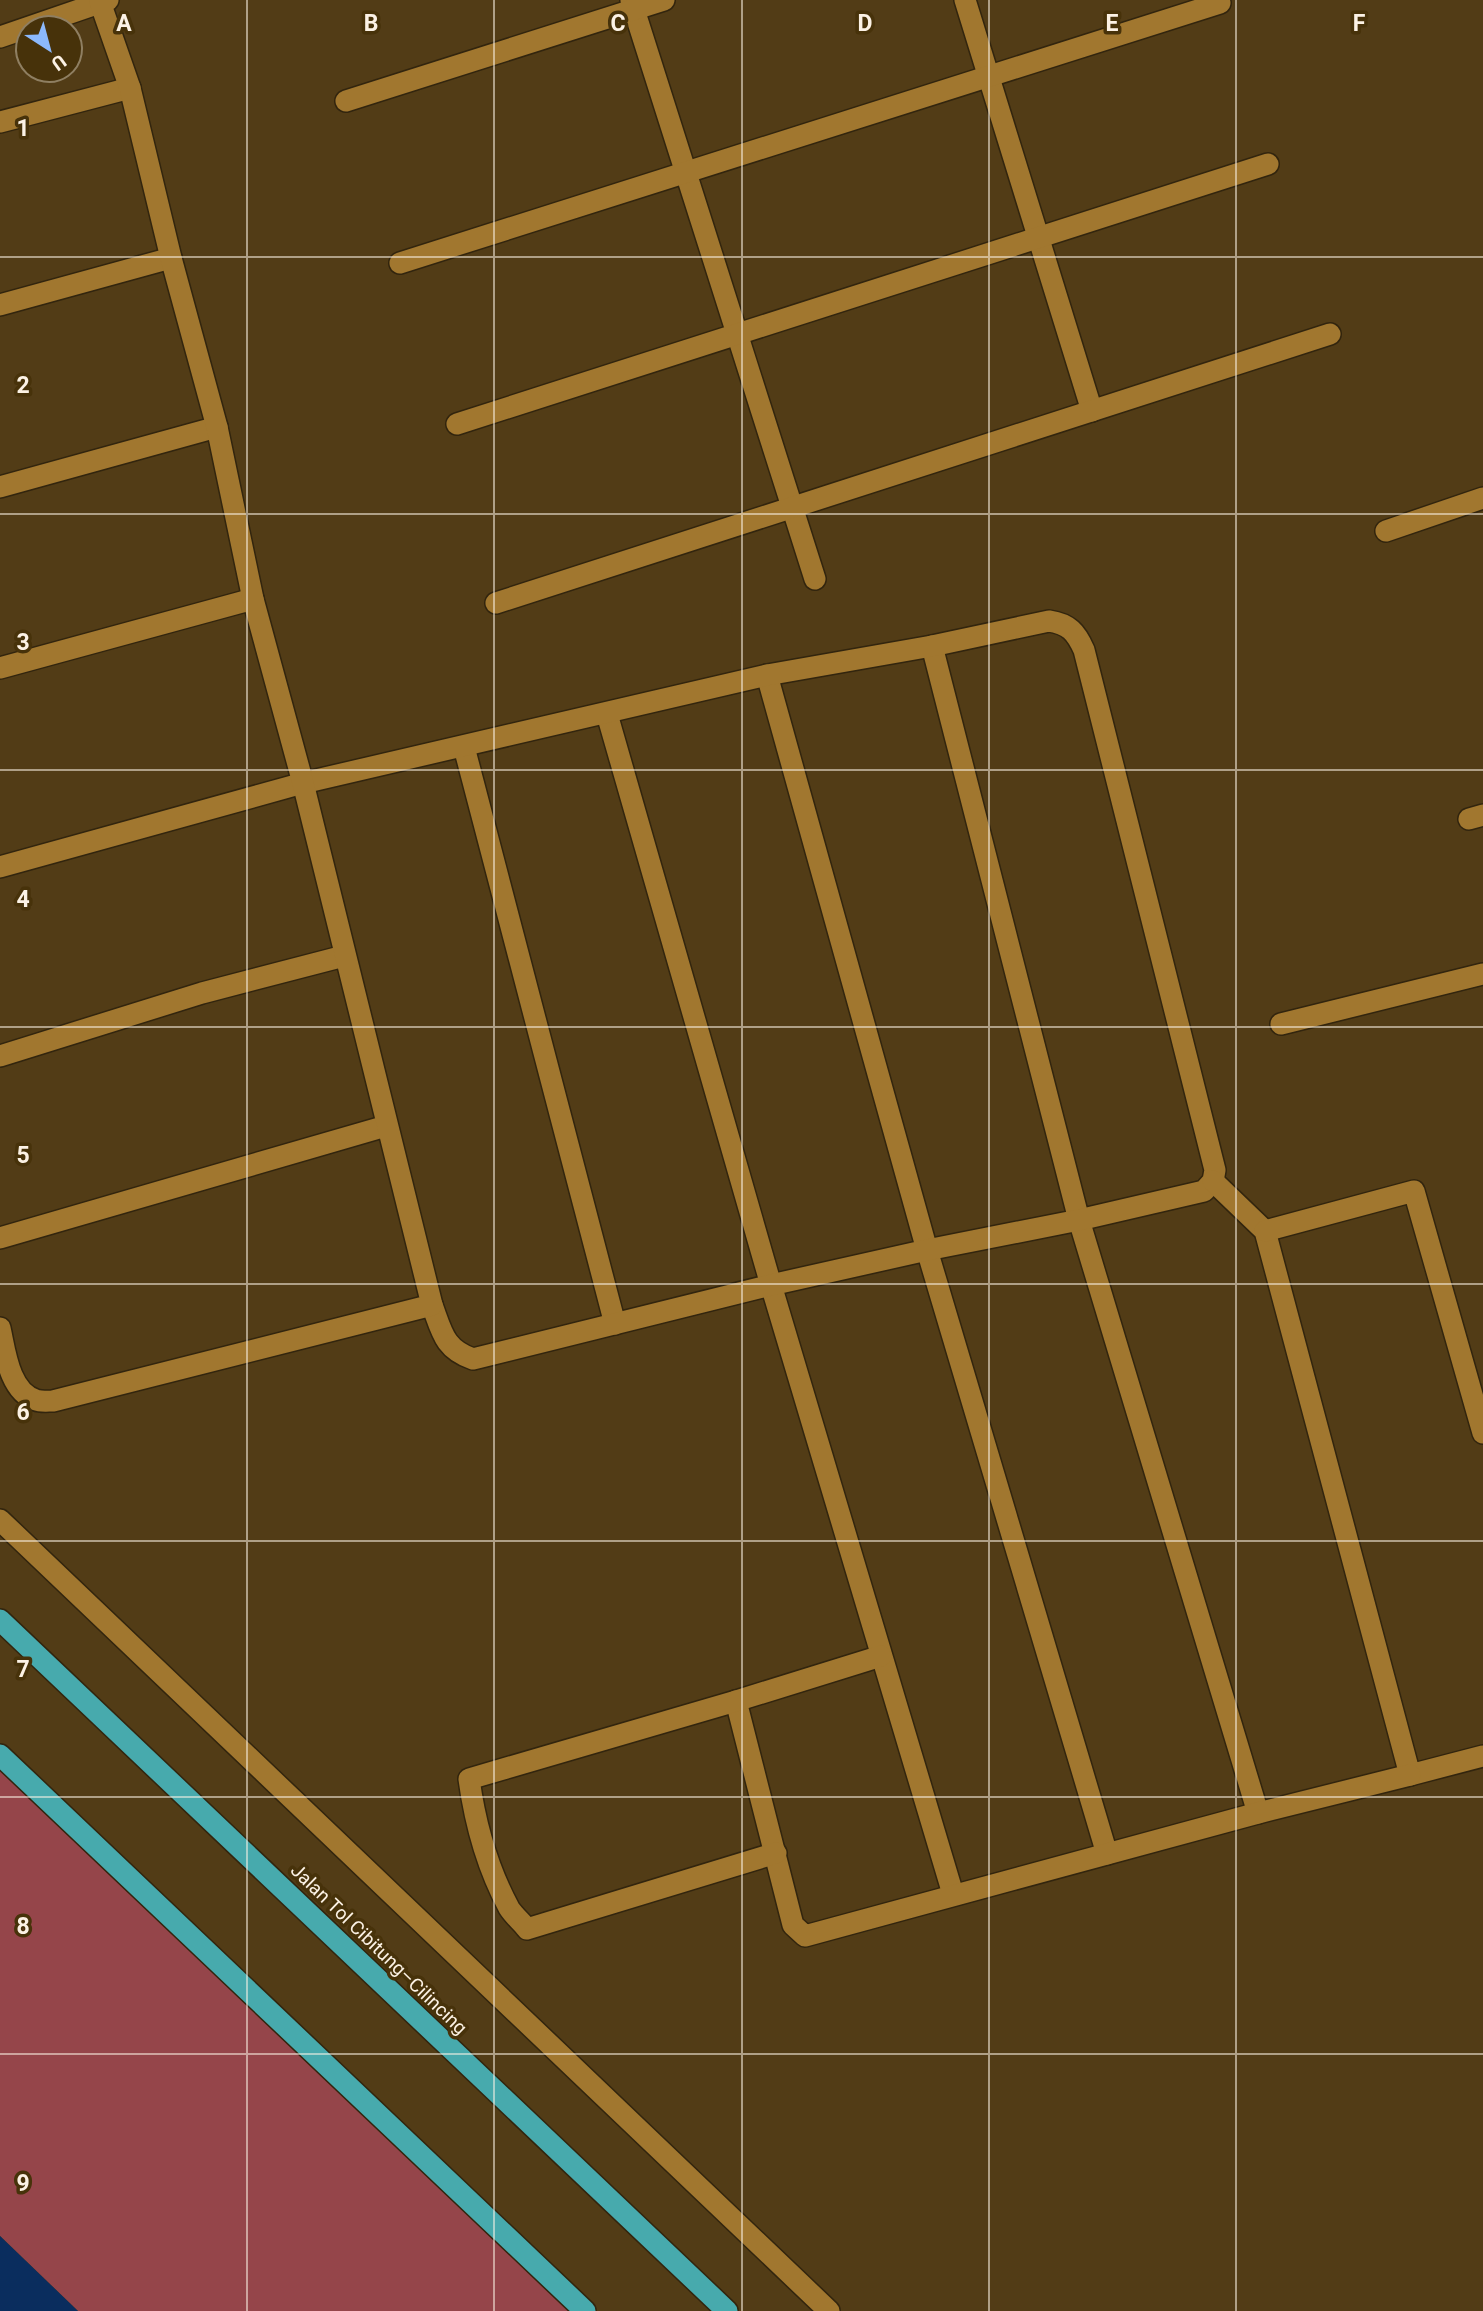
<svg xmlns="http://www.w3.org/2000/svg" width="1483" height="2311" font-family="Roboto,sans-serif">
<rect width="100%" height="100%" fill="#523c16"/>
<path fill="#95454a" d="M 0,1755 L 585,2311 L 78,2311 L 0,2236 Z"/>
<path fill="#0a2d5e" d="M 0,2236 L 78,2311 L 0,2311 Z"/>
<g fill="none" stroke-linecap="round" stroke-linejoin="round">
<defs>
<g id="minor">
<path d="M 631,0 L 815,579"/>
<path d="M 965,0 L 1092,411"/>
<path d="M 0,37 L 108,0"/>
<path d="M 346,101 L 664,0"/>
<path d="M 0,122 L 130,88"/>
<path d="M 400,263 L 1220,3"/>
<path d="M 0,305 L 171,258"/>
<path d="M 457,424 L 1268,164"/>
<path d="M 0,487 L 217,427"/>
<path d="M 1386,531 L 1483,498"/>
<path d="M 496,603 L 1330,334"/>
<path d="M 932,646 L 1079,1220 L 1258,1813"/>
<path d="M 0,668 L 253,599"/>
<path d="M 767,675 L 927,1250 L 1107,1854"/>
<path d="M 607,714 L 771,1285 L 953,1894"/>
<path d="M 464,747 L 615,1324"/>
<path d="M 1469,819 L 1483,815"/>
<path d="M 0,867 L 303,783 L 767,675 L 932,646 L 1049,621 C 1069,624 1076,632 1084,650 L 1215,1170 L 1213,1181 L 1204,1191 L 1079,1220 L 927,1250 L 771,1285 L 473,1359 C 444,1349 442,1332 432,1305"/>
<path d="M 1281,1024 L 1483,974"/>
<path d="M 0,1056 L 202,993 L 344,956"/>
<path d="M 1213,1181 L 1265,1231 L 1410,1775 L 1483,1756"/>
<path d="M 1265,1231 L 1414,1191 L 1483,1433"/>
<path d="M 0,1238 L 386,1126"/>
<path d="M 0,1328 C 5,1350 9,1392 36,1400 C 41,1402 48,1401 53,1401 L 432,1305 L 303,783 L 253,599 L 217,427 L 171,258 L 130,88 L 100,2"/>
<path d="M 0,1520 L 829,2311"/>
<path d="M 736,1701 L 793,1925 L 805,1936 L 1258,1813 L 1410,1775"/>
<path d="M 776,1853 L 527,1929 C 522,1922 514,1916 509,1908 C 488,1869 475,1823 469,1779 L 736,1701 L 881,1656"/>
</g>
<g id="motorway">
<path d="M 0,1620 L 727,2311"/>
<path d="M 0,1755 L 585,2311"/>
</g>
</defs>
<use href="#minor" stroke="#32250e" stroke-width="24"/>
<use href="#motorway" stroke="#32250e" stroke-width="24"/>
<use href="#minor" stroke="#a1772f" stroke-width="21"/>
<use href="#motorway" stroke="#47aaad" stroke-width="21"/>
</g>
<path fill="none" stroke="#fcf2e5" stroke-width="2" stroke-opacity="0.55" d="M 247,0 L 247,2311M 494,0 L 494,2311M 742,0 L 742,2311M 989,0 L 989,2311M 1236,0 L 1236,2311M 0,257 L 1483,257M 0,514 L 1483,514M 0,770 L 1483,770M 0,1027 L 1483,1027M 0,1284 L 1483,1284M 0,1541 L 1483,1541M 0,1797 L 1483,1797M 0,2054 L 1483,2054"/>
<g text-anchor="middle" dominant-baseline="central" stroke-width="7" stroke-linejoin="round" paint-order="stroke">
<g font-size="19" fill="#fcf2e5" stroke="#47320a">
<text transform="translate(379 1949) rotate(44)">Jalan Tol Cibitung–Cilincing</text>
</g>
</g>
<g font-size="23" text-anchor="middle" font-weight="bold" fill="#fcf2e5" stroke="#47320a" stroke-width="7" stroke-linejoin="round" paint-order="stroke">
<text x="124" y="31">A</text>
<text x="371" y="31">B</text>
<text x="618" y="31">C</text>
<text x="865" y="31">D</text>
<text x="1112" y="31">E</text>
<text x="1359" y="31">F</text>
<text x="23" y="136">1</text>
<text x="23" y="393">2</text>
<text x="23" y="650">3</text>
<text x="23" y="907">4</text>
<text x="23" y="1163">5</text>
<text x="23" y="1420">6</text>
<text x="23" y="1677">7</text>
<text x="23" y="1934">8</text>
<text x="23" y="2191">9</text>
</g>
<g transform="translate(49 49) rotate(144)"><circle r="33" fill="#47320a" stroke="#8f7f62" stroke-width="2"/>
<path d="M0-5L12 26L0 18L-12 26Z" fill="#8cb9fc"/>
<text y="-10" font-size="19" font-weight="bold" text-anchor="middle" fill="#fcf2e5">U</text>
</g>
</svg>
